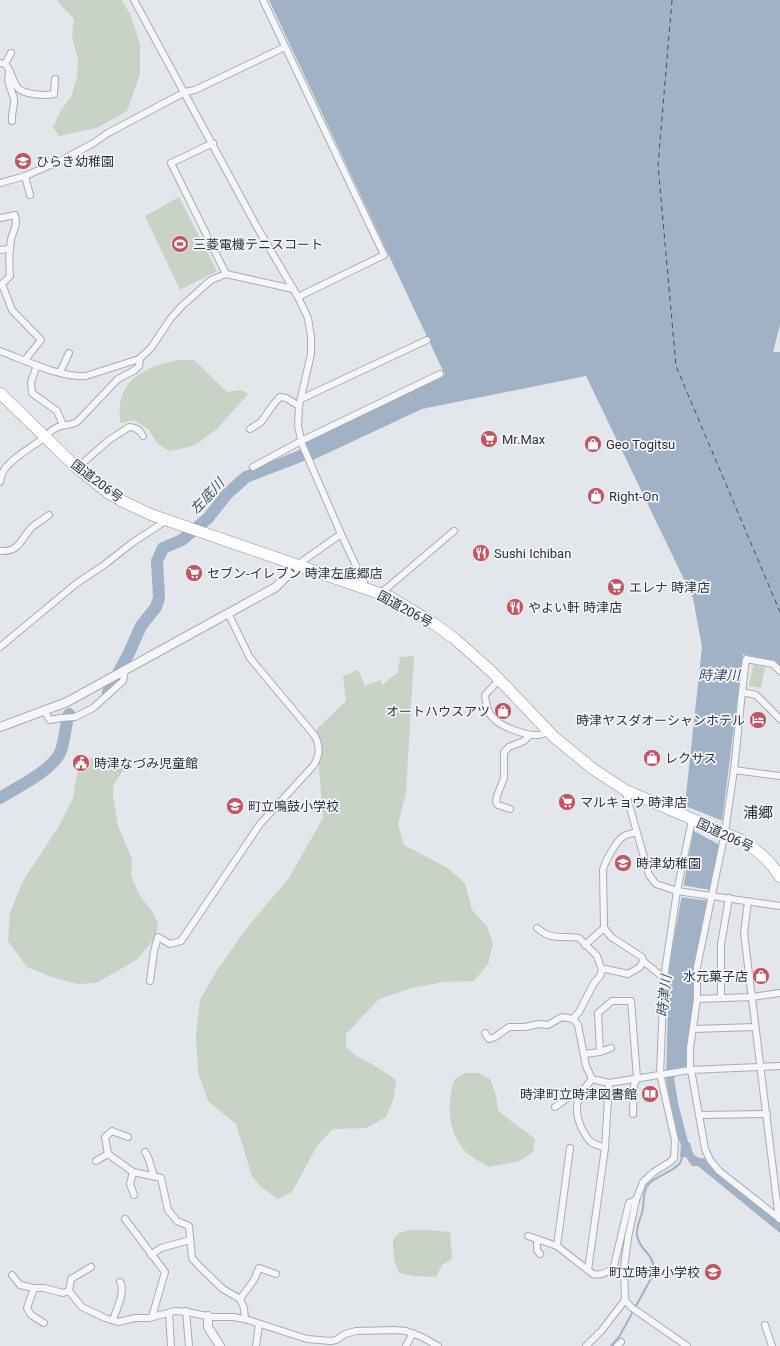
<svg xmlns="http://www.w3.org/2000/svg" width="780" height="1346" font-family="Roboto,'Noto Sans JP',sans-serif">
<rect width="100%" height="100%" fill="#e3e6ea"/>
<g fill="#c8d3c5">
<path d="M 57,0 L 122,0 L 131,16 L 140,45 L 140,74 L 127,111 L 97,128 L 59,136 L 53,127 L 61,110 L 71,97 L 77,77 L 78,59 L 72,37 L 74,19 L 60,4 Z"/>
<path d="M 179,197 L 217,271 L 180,290 L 145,216 Z"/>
<path d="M 179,360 L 194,360 L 227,392 L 241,390 L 248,394 L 217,429 L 194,446 L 169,451 L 158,444 L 148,429 L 134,420 L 120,423 C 120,417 119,410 120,404 C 125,374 153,365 179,360 Z"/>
<path d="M 414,656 L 406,792 L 398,825 L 404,845 L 446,867 L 465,883 L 472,910 L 487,926 L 493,944 L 488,964 L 474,981 L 443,982 L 412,988 L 379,999 L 346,1034 L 346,1047 L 356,1056 L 377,1067 L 396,1080 L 394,1098 L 386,1117 L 366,1128 L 333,1129 L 317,1146 L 292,1192 L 278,1199 L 260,1186 L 252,1176 L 236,1124 L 208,1101 L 198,1072 L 196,1034 L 200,1000 L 217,970 L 249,925 L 289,878 L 323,818 L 316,730 L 346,701 L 343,676 L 358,670 L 365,686 L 380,680 L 382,685 L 398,672 L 400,657 Z"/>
<path d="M 753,665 L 765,667 L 761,688 L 749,686 Z"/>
<path d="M 90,758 L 109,760 L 124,769 L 113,786 L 113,796 L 118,826 L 132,859 L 131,876 L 140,896 L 153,913 L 158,923 L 155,938 L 138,959 L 96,983 L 78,984 L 51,977 L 27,967 L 8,941 L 10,913 L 23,881 L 59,826 L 73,798 L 78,770 Z"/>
<path d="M 465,1073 L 478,1073 L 490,1079 L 496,1096 L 498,1110 C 509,1121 523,1129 535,1139 L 533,1152 L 520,1161 L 488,1167 C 481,1162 471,1157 465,1151 C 447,1130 447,1104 454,1080 Z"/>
<path d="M 410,1230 L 428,1230 L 450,1232 L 452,1259 L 442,1265 L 436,1277 L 414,1276 L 399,1273 C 394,1262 393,1251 393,1240 L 399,1233 Z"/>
</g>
<path fill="#a2b2c6" d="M 269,0 L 780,0 L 780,325 L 773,352 L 780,352 L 780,666 L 774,661 L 743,654 L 719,846 L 695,967 L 694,1000 L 688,1042 L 687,1065 L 674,1078 L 678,1103 L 688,1142 L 690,1143 C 694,1157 693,1157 708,1159 L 718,1173 L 780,1222 L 780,1233 L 698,1166 L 692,1166 L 686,1157 L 680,1157 L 681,1145 L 676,1131 L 666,1080 L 669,966 L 693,834 L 685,804 L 702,647 L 693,598 L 586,376 L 422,409 L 313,460 L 304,441 L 445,375 Z"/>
<g fill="#e3e6ea">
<path d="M 683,805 L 723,821 L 720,845 L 690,829 Z"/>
<path d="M 681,885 L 711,890 L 711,901 L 679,897 Z"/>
</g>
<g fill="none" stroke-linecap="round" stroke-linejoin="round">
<path stroke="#a2b2c6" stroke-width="2" d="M 611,1346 L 619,1337 L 654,1273 C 655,1252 640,1253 637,1235 C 636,1225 642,1217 643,1208 C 644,1201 643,1193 647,1186 C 655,1175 671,1174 680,1163 C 681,1161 682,1157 683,1154"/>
<g stroke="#a2b2c6" stroke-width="12">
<path d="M 108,692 L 129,653 L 141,626 L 156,607 L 159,598 L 157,561 L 163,548 L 182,540 L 208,518 L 227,494 L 246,477 L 298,457 L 318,448"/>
<path d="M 0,798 C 17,787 51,771 60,753 C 65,742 65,726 69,714"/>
</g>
<path stroke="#3a5171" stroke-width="1" stroke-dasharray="5 4" stroke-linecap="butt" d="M 672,0 L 658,165 L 676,366 L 780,612"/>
<defs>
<g id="minor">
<path d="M 134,0 L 257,227 L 298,297 L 308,318 L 311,337 L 311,354 L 299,406 L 298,426 L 302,444 L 341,534 L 367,589"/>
<path d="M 263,0 L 384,255 L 298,297"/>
<path d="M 0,63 L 5,64 L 7,66 C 11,73 13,81 17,87 C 23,95 46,96 54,94 L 55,79"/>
<path d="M 5,64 L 11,53"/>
<path d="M 10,71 C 5,80 12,90 14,99 C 15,106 11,113 12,121"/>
<path d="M 213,143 L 171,163 L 226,274"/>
<path d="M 25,176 L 30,195"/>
<path d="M 0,183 L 25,176 L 62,160 L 92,144 L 108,133 L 185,92 L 195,90 L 285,47"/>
<path d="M 0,218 L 15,215 C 18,228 13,229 11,240 C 9,252 9,264 10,276 L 2,284 L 12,310 L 41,340 L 25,360"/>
<path d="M 0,250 L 10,249"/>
<path d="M 0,351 C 25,360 60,378 86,376 L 139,359 L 151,348 L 171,318 L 182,306 L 211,280 L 226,274 L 293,289"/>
<path d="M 37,365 L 31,382 L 32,393 L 57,411 L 63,425"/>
<path d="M 60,372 L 69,353"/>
<path d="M 301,399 L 427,340"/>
<path d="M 250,429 L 261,422 L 273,405 L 280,397 L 286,398 L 299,406"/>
<path d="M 253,467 L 301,441 L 440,374"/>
<path d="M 77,468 L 109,440 L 129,427 C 135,427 140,430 143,436"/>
<path d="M 0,482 C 1,478 2,473 4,470 C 13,457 32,447 44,438 C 48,435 51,430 56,428 C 63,424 70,426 77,422 L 118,379 L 135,370 L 139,366 L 140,358"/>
<path d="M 0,551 C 20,552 20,540 31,528 C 34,525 44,519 49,515"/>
<path d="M 297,565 L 341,534"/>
<path d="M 380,594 L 454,531"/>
<path d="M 0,647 L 77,583 L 104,565 L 132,543 L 167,520"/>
<path d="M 499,680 L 485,695 C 486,703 487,712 493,718 C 500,726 526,736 537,735 C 541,735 545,733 548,731"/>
<path d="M 742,692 L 746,659 L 773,664 L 780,671"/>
<path d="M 44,711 L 50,720 L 61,718 L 75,717 L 93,708 L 123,681 L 125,669"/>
<path d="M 780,719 L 756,695 L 742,692 L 734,770 L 725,832 L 697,967 L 697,999 L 690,1048 L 690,1070 L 692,1075 L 705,1149 L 710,1160 L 719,1171 L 780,1219"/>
<path d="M 734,770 L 780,776"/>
<path d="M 625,790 L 649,875 L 656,884 L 677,891 L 780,906"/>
<path d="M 510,809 L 498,805 L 496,802 L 497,796 L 504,778 L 504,752 L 509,747 L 524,741 L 530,735"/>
<path d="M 636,832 C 632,834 627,834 624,836 C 616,841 605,861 603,870 L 604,928 L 611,937 L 642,957 L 643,961 L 664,978"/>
<path d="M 748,901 L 744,933 L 779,1219"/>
<path d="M 537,928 C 552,941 562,935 579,938 L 597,956 L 602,970 L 600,976 L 594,983 L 579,1012 L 573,1019"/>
<path d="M 585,945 L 604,928"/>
<path d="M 602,970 L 606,969 L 628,974 L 640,967 L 643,961"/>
<path d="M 150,981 L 154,951 L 158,937 L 170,944 L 181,941 L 260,824 L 314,765 C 320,755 320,747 315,736 L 250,658 L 228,613"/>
<path d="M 721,998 L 721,944 L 729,898"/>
<path d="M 697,999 L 752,997 L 780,993"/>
<path d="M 693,1029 L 755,1027"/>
<path d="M 485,1033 L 489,1039 L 495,1037 L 509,1027 L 525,1027 L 539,1024 L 548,1025 L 562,1017 L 573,1019 L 578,1025 L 586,1066 L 592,1079 L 609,1083 L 690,1070 L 780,1066"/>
<path d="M 600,1052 L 598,1013 L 612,1001 L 631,1001 L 637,1078 L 634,1085 L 633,1114"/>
<path d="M 584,1054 L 600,1052 L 611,1048"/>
<path d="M 592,1079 C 578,1095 572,1106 581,1127 C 583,1131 587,1139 591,1142 C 595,1145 601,1146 605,1148 L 609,1083"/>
<path d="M 555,1107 L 577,1091 L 584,1089"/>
<path d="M 700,1115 L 767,1114"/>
<path d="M 128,1137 L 112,1131 L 105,1137 L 108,1154 L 133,1172 L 161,1178 L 168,1210 L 177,1221 L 189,1226 L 192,1258 L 200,1267 L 223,1289 L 240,1299 L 244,1308 L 245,1319"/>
<path d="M 570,1148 L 557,1246 L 593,1274 C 601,1276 609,1272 614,1266 L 629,1203 L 636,1200"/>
<path d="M 145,1152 L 148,1157 L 154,1176"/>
<path d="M 96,1161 L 108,1154"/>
<path d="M 133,1172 L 130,1184 L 134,1195"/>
<path d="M 125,1219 L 165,1272 L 152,1317"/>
<path d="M 528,1236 L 557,1246"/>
<path d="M 537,1239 L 537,1250 L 540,1254"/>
<path d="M 151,1255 L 161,1248 L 190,1240"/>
<path d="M 588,1270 L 605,1148"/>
<path d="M 12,1275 L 20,1285 L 34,1288 L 44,1288 L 63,1293 L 69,1291 L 82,1307 L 105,1318 L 118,1322 L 135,1318 L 149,1318 L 175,1311 L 188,1312 L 211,1317 L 233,1317 L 245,1319 L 307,1339 L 331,1341 L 336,1340 L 345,1334 L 356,1331 L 394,1330 L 406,1331 L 422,1337 L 438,1346"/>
<path d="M 34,1288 L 27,1308 L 31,1315 L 44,1323"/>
<path d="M 69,1291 L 71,1279 L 91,1267"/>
<path d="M 240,1299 L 254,1280 L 259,1268 L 276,1274"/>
<path d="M 186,1311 L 189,1346"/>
<path d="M 169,1313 L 171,1346"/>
<path d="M 113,1320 C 116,1310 126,1292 120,1282"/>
<path d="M 765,1325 L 772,1346"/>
<path d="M 256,1346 L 259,1324"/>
<path d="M 406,1346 L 413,1333"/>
<path d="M 586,1346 L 602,1330 L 625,1300"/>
<path d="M 617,1346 L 621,1342"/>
<path d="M 687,1346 L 631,1307 L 625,1300 L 624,1267 L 628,1238 L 636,1200 L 643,1182 L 654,1172 L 670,1162 L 674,1158 L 675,1140 L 660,1074 L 664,978 L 677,891 L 692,820"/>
</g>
<g id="tertiary">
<path d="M 0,727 L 67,702 L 276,587 L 297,565"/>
<path d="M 208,1316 L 208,1327 L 220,1346"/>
</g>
<path id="trunk" d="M 0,393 L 77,468 L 107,492 L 122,501 L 152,515 L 390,597 L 433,623 L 455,639 L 492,672 L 554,737 L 593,769 L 625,790 L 741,840 C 757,850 770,860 780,877"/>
</defs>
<use href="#minor" stroke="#a9adb4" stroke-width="8"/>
<use href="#tertiary" stroke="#a9adb4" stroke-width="10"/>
<use href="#trunk" stroke="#8c939f" stroke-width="12"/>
<use href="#minor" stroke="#f6f6f8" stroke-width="6"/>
<use href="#tertiary" stroke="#f6f6f8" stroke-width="8"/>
<use href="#trunk" stroke="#fff" stroke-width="11"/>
</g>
<defs>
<symbol id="school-disc" viewBox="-11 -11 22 22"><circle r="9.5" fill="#c25563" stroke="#f3f5f7"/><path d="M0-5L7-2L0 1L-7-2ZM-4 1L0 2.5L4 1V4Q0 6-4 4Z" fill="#fff"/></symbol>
<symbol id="stadium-disc" viewBox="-11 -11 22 22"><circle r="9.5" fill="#c25563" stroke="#f3f5f7"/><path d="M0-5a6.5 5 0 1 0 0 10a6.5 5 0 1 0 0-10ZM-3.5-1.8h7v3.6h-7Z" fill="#fff"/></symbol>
<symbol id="supermarket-disc" viewBox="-11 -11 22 22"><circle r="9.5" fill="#c25563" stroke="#f3f5f7"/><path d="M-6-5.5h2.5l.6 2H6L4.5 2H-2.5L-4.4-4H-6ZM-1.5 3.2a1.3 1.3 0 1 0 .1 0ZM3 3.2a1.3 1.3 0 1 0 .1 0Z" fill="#fff"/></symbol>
<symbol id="shop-disc" viewBox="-11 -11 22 22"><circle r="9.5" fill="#c25563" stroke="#f3f5f7"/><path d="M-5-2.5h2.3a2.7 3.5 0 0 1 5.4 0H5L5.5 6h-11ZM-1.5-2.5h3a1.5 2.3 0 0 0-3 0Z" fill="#fff"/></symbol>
<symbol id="restaurant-disc" viewBox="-11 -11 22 22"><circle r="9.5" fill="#c25563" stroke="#f3f5f7"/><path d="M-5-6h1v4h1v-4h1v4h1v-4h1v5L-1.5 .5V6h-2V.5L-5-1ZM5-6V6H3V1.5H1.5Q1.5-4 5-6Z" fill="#fff"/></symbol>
<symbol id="hotel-disc" viewBox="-11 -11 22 22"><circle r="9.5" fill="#c25563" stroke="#f3f5f7"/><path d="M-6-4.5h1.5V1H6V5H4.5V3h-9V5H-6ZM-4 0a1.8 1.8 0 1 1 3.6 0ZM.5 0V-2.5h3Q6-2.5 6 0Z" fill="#fff"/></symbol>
<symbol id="civic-disc" viewBox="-11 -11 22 22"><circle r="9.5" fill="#c25563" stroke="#f3f5f7"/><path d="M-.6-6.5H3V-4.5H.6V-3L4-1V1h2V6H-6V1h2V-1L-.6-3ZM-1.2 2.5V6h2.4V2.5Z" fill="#fff"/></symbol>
<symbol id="library-disc" viewBox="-11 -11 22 22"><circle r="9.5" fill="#c25563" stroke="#f3f5f7"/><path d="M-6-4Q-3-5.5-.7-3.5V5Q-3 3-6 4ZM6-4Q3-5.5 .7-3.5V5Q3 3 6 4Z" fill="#fff"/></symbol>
</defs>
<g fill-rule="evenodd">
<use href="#school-disc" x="13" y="151" width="20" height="20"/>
<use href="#stadium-disc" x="170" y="234" width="20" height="20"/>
<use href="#supermarket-disc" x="479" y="429" width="20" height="20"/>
<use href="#shop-disc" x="583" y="434" width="20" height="20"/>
<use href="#shop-disc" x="586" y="486" width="20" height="20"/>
<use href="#restaurant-disc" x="471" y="543" width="20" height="20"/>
<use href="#supermarket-disc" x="184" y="563" width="20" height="20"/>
<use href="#supermarket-disc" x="606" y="577" width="20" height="20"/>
<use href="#restaurant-disc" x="505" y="597" width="20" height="20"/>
<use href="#shop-disc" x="493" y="701" width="20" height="20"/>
<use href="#hotel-disc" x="748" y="710" width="20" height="20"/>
<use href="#shop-disc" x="642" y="748" width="20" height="20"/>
<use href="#civic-disc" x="71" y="753" width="20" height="20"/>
<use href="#supermarket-disc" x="557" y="792" width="20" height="20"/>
<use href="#school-disc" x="225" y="796" width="20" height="20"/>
<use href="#school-disc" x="613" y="853" width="20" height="20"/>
<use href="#shop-disc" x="751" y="966" width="20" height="20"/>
<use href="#library-disc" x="640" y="1084" width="20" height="20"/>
<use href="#school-disc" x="703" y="1262" width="20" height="20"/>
</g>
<g text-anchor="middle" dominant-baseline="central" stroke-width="3.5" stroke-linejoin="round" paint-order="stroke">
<g font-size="13" fill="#2d3340" stroke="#f3f5f7" text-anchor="start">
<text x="36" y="161">ひらき幼稚園</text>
<text x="193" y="244">三菱電機テニスコート</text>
<text x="502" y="439">Mr.Max</text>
<text x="606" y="444">Geo Togitsu</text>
<text x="609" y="496">Right-On</text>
<text x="494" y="553">Sushi Ichiban</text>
<text x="207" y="573">セブン-イレブン 時津左底郷店</text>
<text x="629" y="587">エレナ 時津店</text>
<text x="528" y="607">やよい軒 時津店</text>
<text x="490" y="711" text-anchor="end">オートハウスアツ</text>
<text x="745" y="720" text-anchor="end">時津ヤスダオーシャンホテル</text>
<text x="665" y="758">レクサス</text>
<text x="94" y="763">時津なづみ児童館</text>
<text x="580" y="802">マルキョウ 時津店</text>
<text x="248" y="806">町立鳴鼓小学校</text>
<text x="636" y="863">時津幼稚園</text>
<text x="748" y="976" text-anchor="end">水元菓子店</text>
<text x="637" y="1094" text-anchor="end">時津町立時津図書館</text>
<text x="700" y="1272" text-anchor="end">町立時津小学校</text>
</g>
<g font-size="13" fill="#2d3340" stroke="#f3f5f7">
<text transform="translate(97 481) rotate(37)">国道206号</text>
<text transform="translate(405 609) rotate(29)">国道206号</text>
<text transform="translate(725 835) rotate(25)">国道206号</text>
</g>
<g font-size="14" font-style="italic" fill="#3a5171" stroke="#f3f5f7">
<text transform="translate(207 496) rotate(-47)">左底川</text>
<text x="719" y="675">時津川</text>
<text transform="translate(664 996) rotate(-84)">時津川</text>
</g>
<g font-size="15" fill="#1f2432" stroke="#f3f5f7">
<text x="758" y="813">浦郷</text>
</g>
</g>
</svg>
